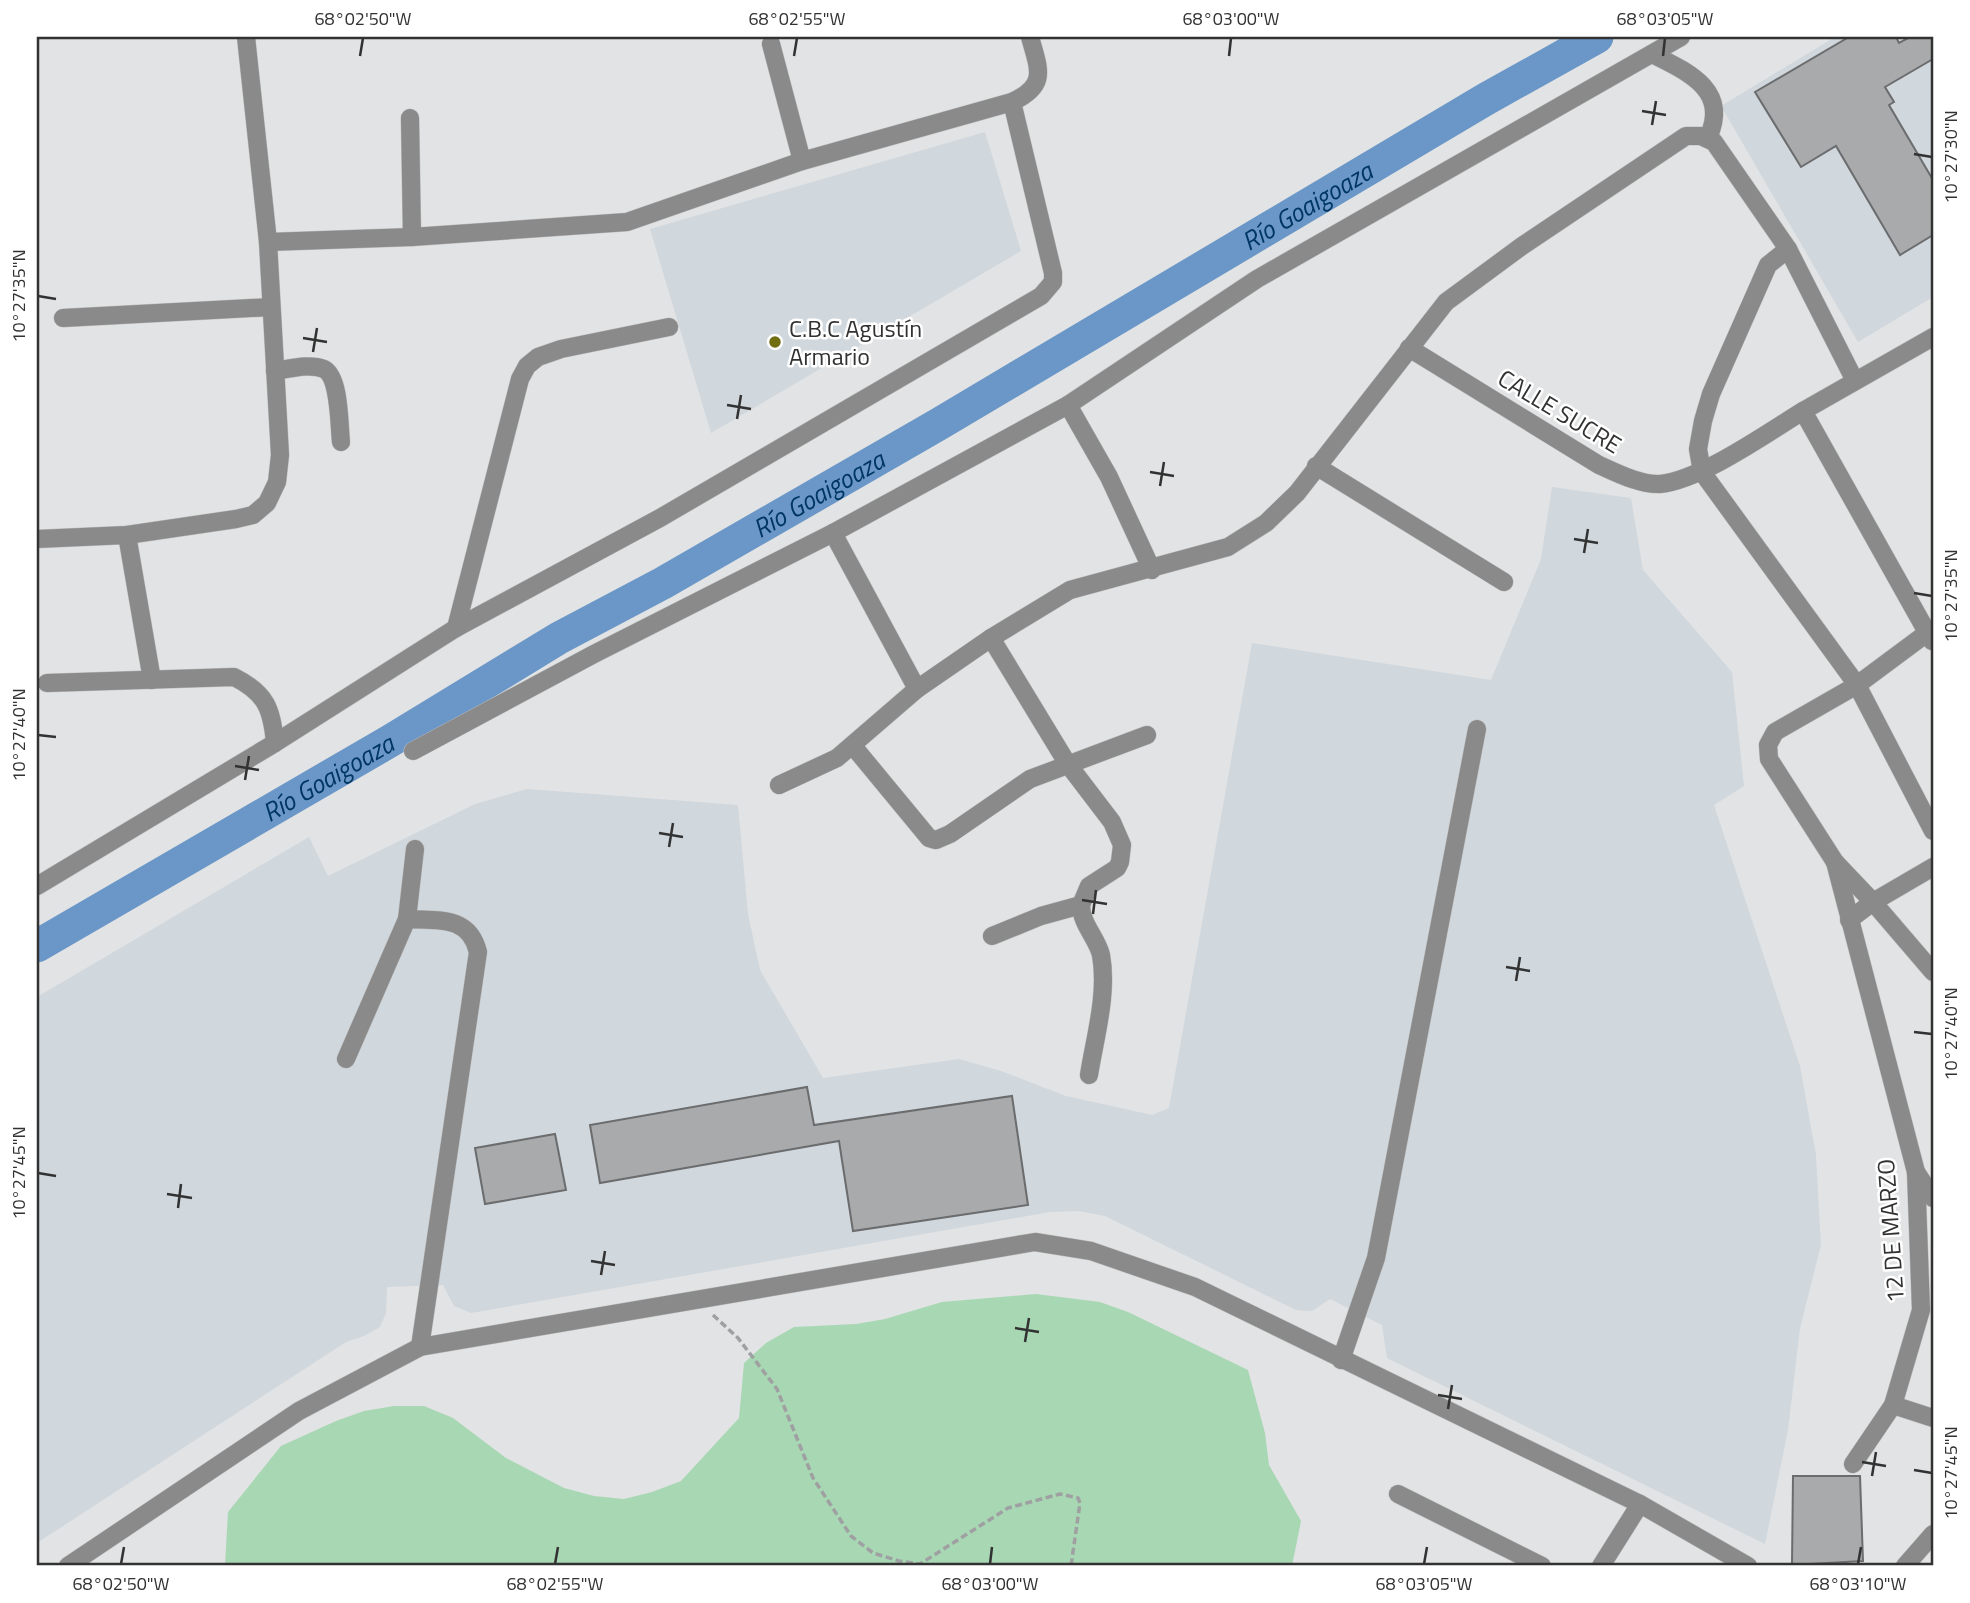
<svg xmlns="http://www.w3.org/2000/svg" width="1970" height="1603" font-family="'Titillium Web',sans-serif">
<rect width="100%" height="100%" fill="#e2e3e4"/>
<g fill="#d0d7dd">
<path d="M 1835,37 L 1933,37 L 1933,297 L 1858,342 L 1721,106 Z"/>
<path d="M 985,132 L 1021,251 L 711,433 L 650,229 Z"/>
<path d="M 1552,487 L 1631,498 L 1643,570 L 1732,672 L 1744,786 L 1714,805 L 1800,1066 L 1816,1155 L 1821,1245 L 1800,1328 L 1788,1430 L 1765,1544 L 1387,1358 L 1382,1325 L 1330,1299 L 1312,1311 L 1296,1310 L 1105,1216 L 1079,1211 L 1050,1212 L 471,1313 L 454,1306 L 443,1285 L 387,1287 L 386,1313 L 380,1327 L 364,1336 L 346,1342 L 37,1543 L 37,997 L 309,837 L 328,876 L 475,804 L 527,789 L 738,805 L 748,914 L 760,970 L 823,1078 L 959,1059 L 1001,1071 L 1066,1096 L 1152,1115 L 1169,1108 L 1252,643 L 1491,680 L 1541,559 Z"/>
</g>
<path fill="#a8d7b4" d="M 1036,1294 L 1100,1302 L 1128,1312 L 1248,1370 L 1265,1433 L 1269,1465 L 1301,1521 L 1292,1566 L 225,1566 L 228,1512 L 281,1446 L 336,1421 L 364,1411 L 394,1406 L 424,1406 L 453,1418 L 506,1458 L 564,1488 L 594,1496 L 624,1499 L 652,1492 L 681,1481 L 739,1418 L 744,1363 L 766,1343 L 794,1327 L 856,1324 L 885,1319 L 942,1302 Z"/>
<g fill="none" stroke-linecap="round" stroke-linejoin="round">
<path stroke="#6a97c7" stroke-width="33" id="s1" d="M 37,946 L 390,741 L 559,638 L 663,583 L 939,424 L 1486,99 L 1597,37"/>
</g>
<g fill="#a9aaab" stroke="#6b6c6d" stroke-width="2">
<path d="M 1849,37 L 1896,37 L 1899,43 L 1910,37 L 1933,37 L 1933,59 L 1885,87 L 1894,102 L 1889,105 L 1933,180 L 1933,235 L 1900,255 L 1836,146 L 1801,167 L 1755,92 Z"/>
<path d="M 807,1087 L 814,1125 L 1012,1096 L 1028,1205 L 853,1231 L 839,1141 L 600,1183 L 590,1125 Z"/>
<path d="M 555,1134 L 566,1190 L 485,1204 L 475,1148 Z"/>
<path d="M 1793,1476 L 1860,1476 L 1863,1561 L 1792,1565 Z"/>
</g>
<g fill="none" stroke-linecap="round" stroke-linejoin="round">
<defs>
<g id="minor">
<path d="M 771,44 L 802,161"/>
<path d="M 1652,54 C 1688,72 1730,90 1708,138"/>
<path d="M 410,118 L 412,237"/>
<path d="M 268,242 L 412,237 L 627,222 L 802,161 L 1012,102 C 1048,85 1039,70 1030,37"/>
<path d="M 1788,249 L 1768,265 L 1711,394 L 1703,421 L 1698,449 L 1702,472 L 1857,685 L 1933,831"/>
<path d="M 63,318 L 271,307"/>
<path d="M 1409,348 L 1599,465 C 1617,473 1640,485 1660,484 C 1701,480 1767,433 1803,411"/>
<path d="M 275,371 C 289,369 310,363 324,369 C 340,377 339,425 341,442"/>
<path d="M 1068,405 L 1109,477 L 1152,570"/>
<path d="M 1316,466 L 1504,582"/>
<path d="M 833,533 L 917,689"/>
<path d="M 127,535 L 152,680"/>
<path d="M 37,539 L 127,535 L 236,519 L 253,515 L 267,503 L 277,482 L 280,455 L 268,242 L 246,37"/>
<path d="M 456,628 L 520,379 L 527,366 L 538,357 L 561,349 L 669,327"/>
<path d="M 1927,633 L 1857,685 L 1775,732 L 1768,745 L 1769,759 L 1835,862 L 1873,902 L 1933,972"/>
<path d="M 991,638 L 1067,763 L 1112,822 L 1122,845 L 1120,862 L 1117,868 L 1089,886 L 1081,905 C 1081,924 1097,938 1101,955 C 1108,994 1095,1037 1089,1075"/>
<path d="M 1932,641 L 1803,411 L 1933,337"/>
<path d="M 47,683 L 234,677 C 266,693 272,709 275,743"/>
<path d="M 853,746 L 929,838 L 936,840 L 950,834 L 1030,779 L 1147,735"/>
<path d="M 413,751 L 594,654 L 833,533 L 1068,405 L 1257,279 L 1681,37"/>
<path d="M 779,785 L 837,758 L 917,689 L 991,638 L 1070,590 L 1228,547 L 1266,523 L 1297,493 L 1446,302 L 1522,246 L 1686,136 L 1701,136 L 1714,142 L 1788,249 L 1855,381"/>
<path d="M 1835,862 L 1916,1172 L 1921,1310 L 1893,1405 L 1853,1464"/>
<path d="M 37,886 L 275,743 L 456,628 L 660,518 L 1041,296 L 1053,282 L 1053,273 L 1012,102"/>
<path d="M 407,919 C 438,921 469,915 478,952 L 420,1347"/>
<path d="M 1849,920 L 1873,902 L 1933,867"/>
<path d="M 992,936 L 1041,916 L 1081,905"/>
<path d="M 346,1059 L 407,919 L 415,849"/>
<path d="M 1916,1172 L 1933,1198"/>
<path d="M 1341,1360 L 1376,1258 L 1477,729"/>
<path d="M 1893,1405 L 1933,1418"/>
<path d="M 1398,1494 L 1542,1566"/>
<path d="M 68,1566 L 299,1411 L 420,1347 L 1035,1242 L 1091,1251 L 1195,1287 L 1640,1504 L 1748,1566"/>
<path d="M 1601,1566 L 1640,1504"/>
<path d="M 1905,1566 L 1933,1534"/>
</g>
</defs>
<use href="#minor" stroke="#bfc0c0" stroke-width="19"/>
<path stroke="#9fa0a1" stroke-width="3.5" stroke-dasharray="7 3.5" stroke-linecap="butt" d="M 713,1315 L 738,1338 L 777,1389 L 813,1478 L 851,1536 L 873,1553 L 899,1561 L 920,1564 L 1008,1508 L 1060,1494 L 1078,1498 L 1080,1503 L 1071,1566"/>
<use href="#minor" stroke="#8b8a8a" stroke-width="18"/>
</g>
<path fill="none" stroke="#323232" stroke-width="2.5" d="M 360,56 L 363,38M 794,56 L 797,38M 1229,56 L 1231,38M 1663,56 L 1665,38M 1642,111 L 1666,115M 1652,125 L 1656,101M 1914,154 L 1932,157M 38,296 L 56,299M 303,338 L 327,342M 313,352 L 317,328M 727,405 L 751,409M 737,419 L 741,395M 1150,472 L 1174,476M 1160,486 L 1164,462M 1574,539 L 1598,543M 1584,553 L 1588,529M 1914,593 L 1932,596M 38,735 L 56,737M 235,766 L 259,770M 245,780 L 249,756M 659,833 L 683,837M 669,847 L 673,823M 1082,900 L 1107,904M 1093,914 L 1096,890M 1506,967 L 1530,971M 1516,981 L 1520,957M 1914,1032 L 1932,1034M 38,1173 L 56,1176M 167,1194 L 192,1198M 178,1208 L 181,1184M 591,1261 L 615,1265M 601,1275 L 605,1251M 1015,1328 L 1039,1332M 1025,1342 L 1029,1318M 1438,1395 L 1462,1399M 1448,1409 L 1452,1385M 1862,1462 L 1886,1466M 1914,1470 L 1932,1473M 1872,1476 L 1876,1452M 121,1564 L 124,1547M 555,1564 L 558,1547M 990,1564 L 992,1547M 1424,1564 L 1427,1547M 1858,1564 L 1861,1547"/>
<circle fill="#706e10" stroke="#fff" stroke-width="2.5" cx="775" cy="342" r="7"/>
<g text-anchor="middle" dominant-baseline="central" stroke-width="5" stroke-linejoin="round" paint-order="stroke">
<g font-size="24" fill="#323232" stroke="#fff" text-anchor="start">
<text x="789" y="328">C.B.C Agustín<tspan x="789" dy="28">Armario</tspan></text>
</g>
<g font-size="24" fill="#323232" stroke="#fff">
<text transform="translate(1560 411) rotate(31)">CALLE SUCRE</text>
<text transform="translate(1890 1231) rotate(-94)">12 DE MARZO</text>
</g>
<g font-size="26" font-style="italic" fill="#003662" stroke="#fff">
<text stroke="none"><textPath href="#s1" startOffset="1470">Río Goaigoaza</textPath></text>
<text stroke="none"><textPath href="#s1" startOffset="903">Río Goaigoaza</textPath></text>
<text stroke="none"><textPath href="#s1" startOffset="336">Río Goaigoaza</textPath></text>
</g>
</g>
<rect width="1970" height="1603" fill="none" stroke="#ffffff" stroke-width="77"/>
<rect x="38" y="38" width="1894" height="1526" fill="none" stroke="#323232" stroke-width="2.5"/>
<g font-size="18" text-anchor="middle" fill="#323232">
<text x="363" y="25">68°02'50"W</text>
<text x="797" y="25">68°02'55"W</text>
<text x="1231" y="25">68°03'00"W</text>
<text x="1665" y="25">68°03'05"W</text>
<text transform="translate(1951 157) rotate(-90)" y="6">10°27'30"N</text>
<text transform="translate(19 296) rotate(-90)" y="6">10°27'35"N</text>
<text transform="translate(1951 596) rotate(-90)" y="6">10°27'35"N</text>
<text transform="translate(19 735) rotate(-90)" y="6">10°27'40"N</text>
<text transform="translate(1951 1034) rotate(-90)" y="6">10°27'40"N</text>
<text transform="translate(19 1173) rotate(-90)" y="6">10°27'45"N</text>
<text transform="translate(1951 1473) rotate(-90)" y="6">10°27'45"N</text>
<text x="121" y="1590">68°02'50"W</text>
<text x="555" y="1590">68°02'55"W</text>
<text x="990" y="1590">68°03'00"W</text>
<text x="1424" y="1590">68°03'05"W</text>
<text x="1858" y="1590">68°03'10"W</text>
</g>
</svg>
